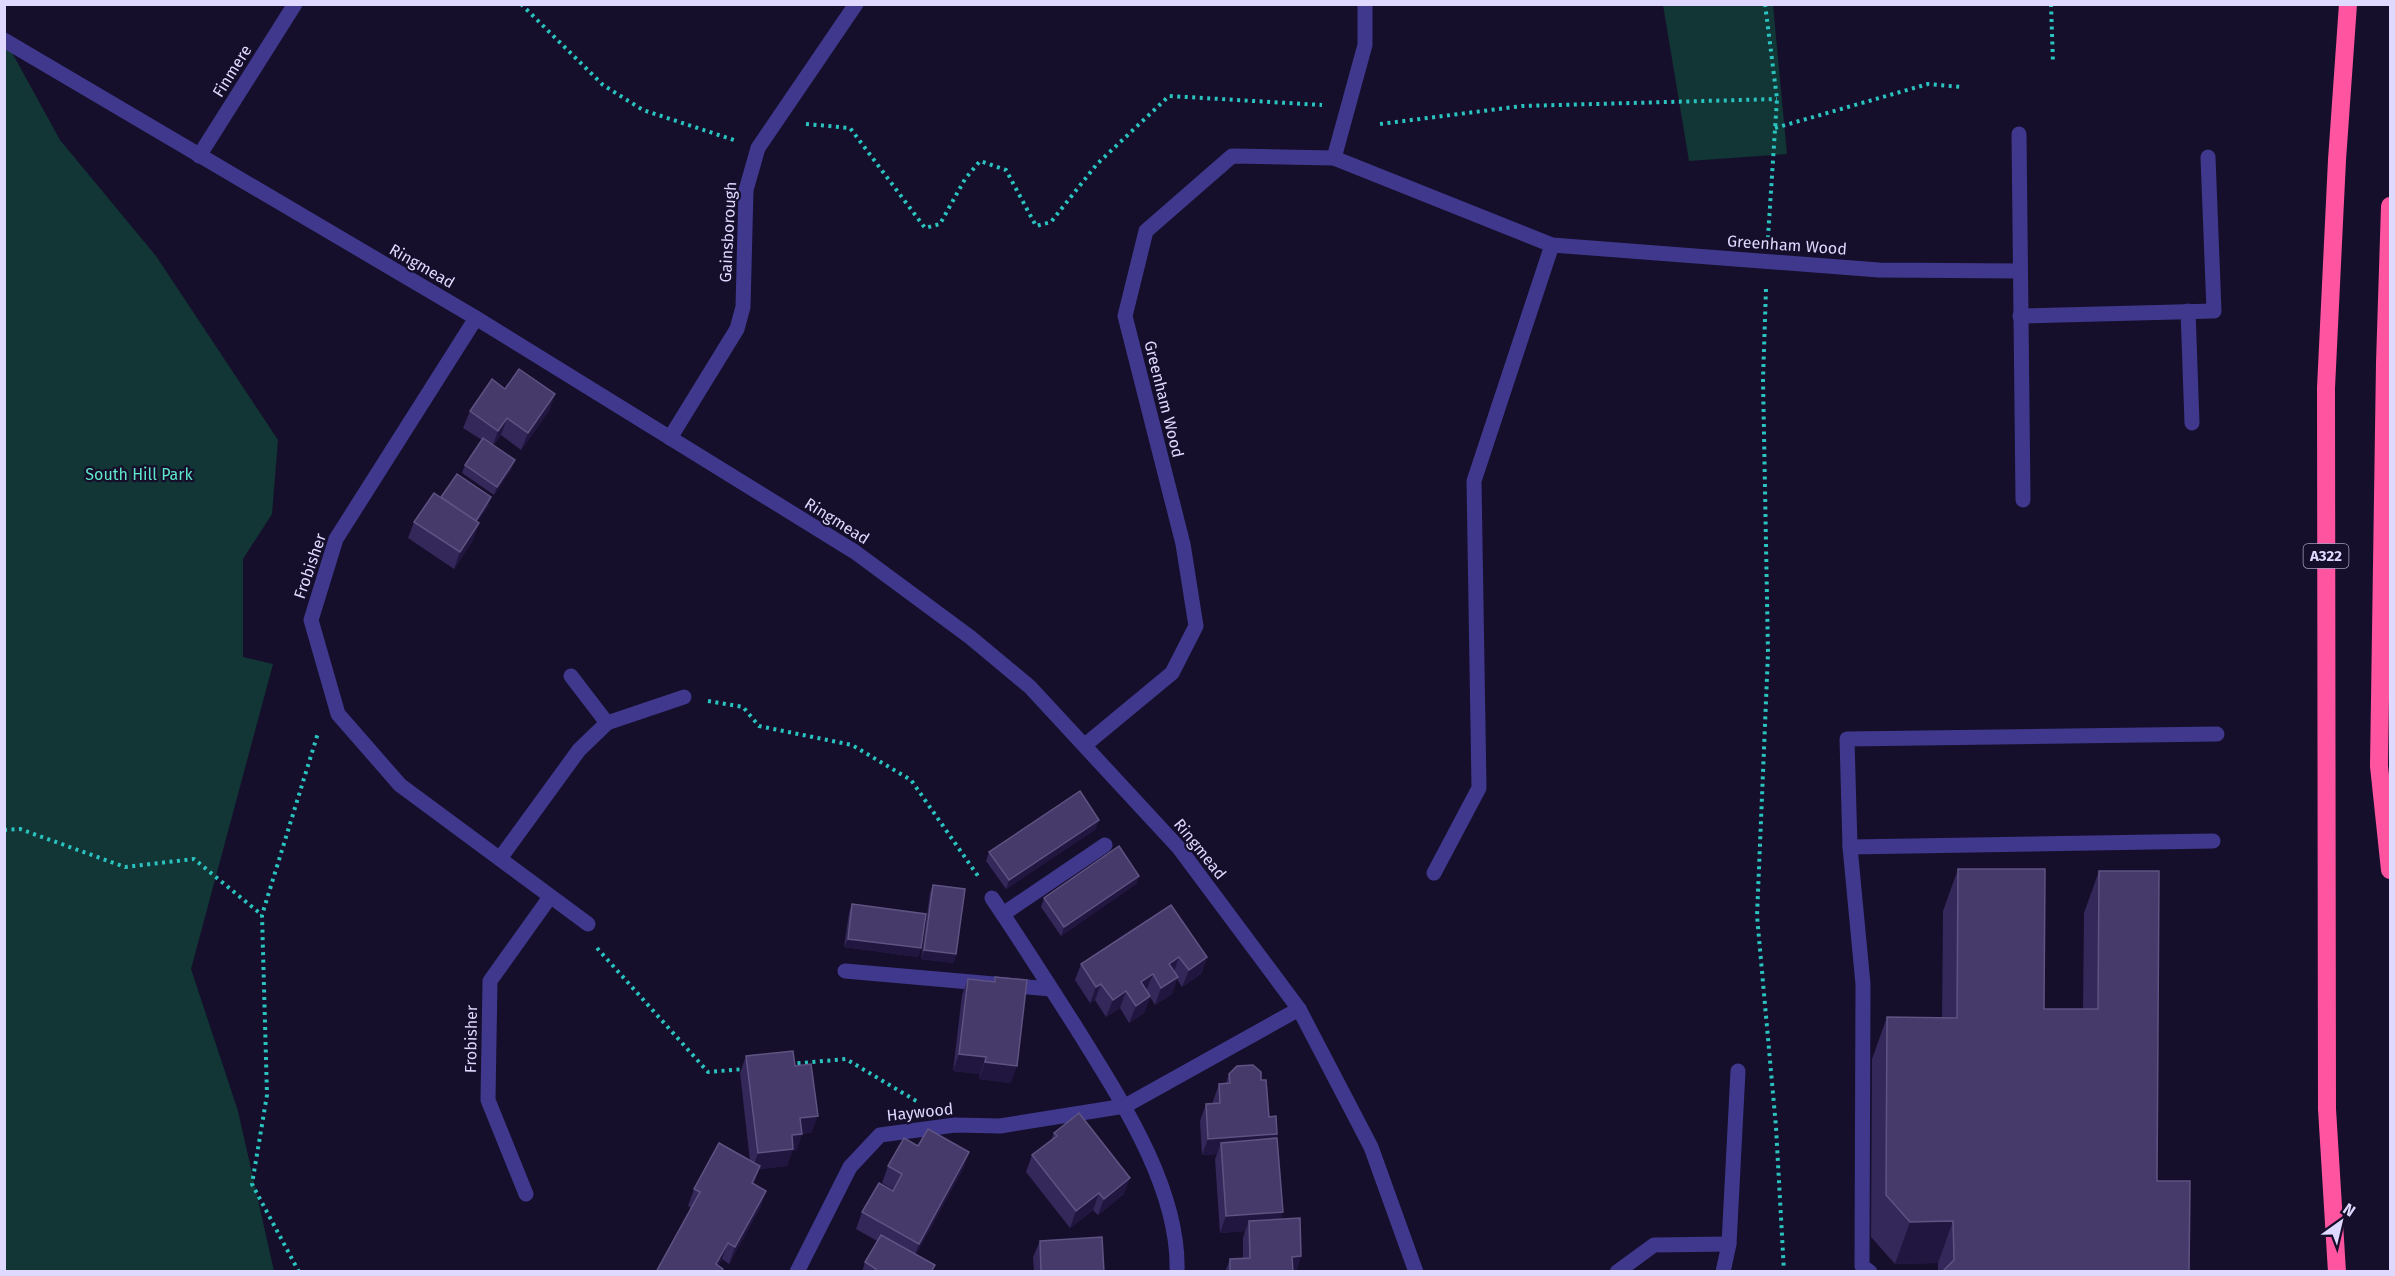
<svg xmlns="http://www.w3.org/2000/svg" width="2395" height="1276" font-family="'Fira Sans',sans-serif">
<rect width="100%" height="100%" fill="#150f2b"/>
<g fill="#123535">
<path d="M 1663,5 L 1773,5 L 1787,154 L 1689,161 Z"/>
<path d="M 4,38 L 60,140 L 156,256 L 278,440 L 272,514 L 243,559 L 243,657 L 273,664 L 191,969 L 238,1111 L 274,1271 L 5,1271 Z"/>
</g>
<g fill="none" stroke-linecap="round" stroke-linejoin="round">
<g stroke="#2ac3bf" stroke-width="4" stroke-dasharray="3 4.5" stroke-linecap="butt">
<path d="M 521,4 L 603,85 L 643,110 L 734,140"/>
<path d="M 1765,4 L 1777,99 L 1768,237"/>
<path d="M 2051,4 L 2053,63"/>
<path d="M 806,124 L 850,128 L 925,228 L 940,224 L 965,179 L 980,161 L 1006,170 L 1036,226 L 1051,222 L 1097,164 L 1169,96 L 1322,105"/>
<path d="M 1380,124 L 1522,106 L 1777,99"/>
<path d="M 1775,128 L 1928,84 L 1961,87"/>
<path d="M 1766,289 L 1763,379 L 1768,653 L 1757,916 L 1776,1127 L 1784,1272"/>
<path d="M 708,701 L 743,707 L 759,726 L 852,745 L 911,780 L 978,876"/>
<path d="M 4,830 L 20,829 L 125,867 L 194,859 L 262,915"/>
<path d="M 597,948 L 708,1072 L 744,1069"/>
<path d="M 790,1064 L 846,1059 L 918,1102"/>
<path d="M 4,1070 L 4,1090"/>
<path d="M 299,1272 L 252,1184 L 267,1095 L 262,915 L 318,733"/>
</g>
<g stroke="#3f388c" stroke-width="15">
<path d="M 4,40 L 476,318 L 855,552 L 970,637 L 1030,687 L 1179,848 L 1299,1009 L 1371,1147 L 1416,1272"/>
<path d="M 2019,134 L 2023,500"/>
<path d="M 199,156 L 295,4"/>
<path d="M 1334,158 L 1365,45 L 1365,4"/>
<path d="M 2188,311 L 2192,423"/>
<path d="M 2020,316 L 2214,311 L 2208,157"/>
<path d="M 476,318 L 336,539 L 311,620 L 338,714 L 400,785 L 588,924"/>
<path d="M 670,438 L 737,329 L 743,307 L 746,190 L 758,148 L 856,4"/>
<path d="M 607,723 L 684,697"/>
<path d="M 1085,745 L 1172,673 L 1196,626 L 1183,544 L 1125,316 L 1146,231 L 1232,156 L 1334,158 L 1552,245 L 1879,270 L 2020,271"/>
<path d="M 1850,847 L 2213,841"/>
<path d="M 501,857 L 579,750 L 607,723 L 571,676"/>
<path d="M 1434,873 L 1479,788 L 1474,481 L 1552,245"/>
<path d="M 992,898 C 1021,941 1049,985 1077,1029 C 1119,1097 1180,1188 1177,1272"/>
<path d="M 1003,914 L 1105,845"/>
<path d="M 845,971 L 1051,989"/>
<path d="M 526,1194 L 488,1100 L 490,981 L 550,897"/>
<path d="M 797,1272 L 850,1167 L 880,1135 L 955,1125 L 1000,1126 L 1125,1106 L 1299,1009"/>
<path d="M 1617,1272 L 1654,1245 L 1729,1244"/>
<path d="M 1723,1272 L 1729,1244 L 1738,1071"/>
<path d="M 1870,1272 L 1862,1266 L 1863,984 L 1850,847 L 1847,739 L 2217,734"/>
</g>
<g stroke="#ff54a0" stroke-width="18">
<path d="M 2390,206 L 2385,363 L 2379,766 L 2390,870"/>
<path d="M 2337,1272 L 2327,1109 L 2326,388 L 2337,160 L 2348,4"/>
</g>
</g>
<g fill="#342759">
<path d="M 505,389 L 555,394 L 549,411 L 521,450 L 501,435 L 493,445 L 512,468 L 494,495 L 462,473 L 465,465 L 482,440 L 463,428 L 470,411 Z"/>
<path d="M 441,497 L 491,497 L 488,506 L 477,522 L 479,523 L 473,540 L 454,569 L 408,538 L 414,522 Z"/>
<path d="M 1096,829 L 1006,889 L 986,861 L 989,852 Z"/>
<path d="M 1958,869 L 2044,1009 L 2083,1009 L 2084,913 L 2099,871 L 2157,1181 L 2189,1272 L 1938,1272 L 1938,1263 L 1895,1264 L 1871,1237 L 1872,1059 L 1887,1017 L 1942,1018 L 1943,911 Z"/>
<path d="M 1139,876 L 1136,884 L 1061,936 L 1041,907 L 1044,898 Z"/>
<path d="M 933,885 L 956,954 L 953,963 L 921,959 L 930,893 Z"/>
<path d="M 852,904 L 921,948 L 918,957 L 844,947 L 849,913 Z"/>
<path d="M 1171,905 L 1207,957 L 1201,974 L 1182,987 L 1177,979 L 1172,994 L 1155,1005 L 1150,997 L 1144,1013 L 1129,1023 L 1120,1008 L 1106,1017 L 1095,1000 L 1090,1003 L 1075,980 L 1081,964 Z"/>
<path d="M 995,977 L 1011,1083 L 979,1079 L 980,1074 L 953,1071 L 962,995 L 968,979 L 993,982 Z"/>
<path d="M 746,1056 L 795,1066 L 812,1132 L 802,1134 L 796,1151 L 792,1151 L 787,1166 L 759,1169 L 754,1184 L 766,1191 L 760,1208 L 729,1264 L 722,1259 L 718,1266 L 723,1269 L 722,1272 L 656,1272 L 691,1208 L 688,1206 L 694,1189 L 750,1161 L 740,1073 Z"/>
<path d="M 1229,1074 L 1261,1080 L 1269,1117 L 1277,1134 L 1276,1139 L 1280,1219 L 1301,1256 L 1296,1272 L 1230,1272 L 1243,1258 L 1243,1238 L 1245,1231 L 1220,1233 L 1215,1159 L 1217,1154 L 1202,1155 L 1200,1121 L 1206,1104 L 1213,1104 L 1213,1101 L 1219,1084 L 1226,1083 Z"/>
<path d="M 1054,1133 L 1124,1194 L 1098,1215 L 1093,1210 L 1070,1228 L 1026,1172 L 1032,1155 L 1051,1140 Z"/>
<path d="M 918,1146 L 969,1152 L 963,1169 L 916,1254 L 935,1265 L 932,1272 L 862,1272 L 865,1262 L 877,1241 L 856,1229 L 862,1212 L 893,1191 L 894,1190 L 882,1183 L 888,1166 Z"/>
<path d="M 1040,1241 L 1104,1272 L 1034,1272 L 1033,1257 Z"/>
<path d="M 1230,1259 L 1230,1272 L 1225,1272 Z"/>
</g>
<g fill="#20163f">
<path d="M 555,394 L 549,411 L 521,450 L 528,433 Z"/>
<path d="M 507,418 L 501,435 L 492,448 L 498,431 Z"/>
<path d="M 515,460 L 512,468 L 494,495 L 497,487 Z"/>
<path d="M 491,497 L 488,506 L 468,536 L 471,528 Z"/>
<path d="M 479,523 L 473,540 L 454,569 L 460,552 Z"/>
<path d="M 1099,820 L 1096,829 L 1006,889 L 1009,880 Z"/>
<path d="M 1139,876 L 1136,884 L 1061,936 L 1064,927 Z"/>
<path d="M 848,939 L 921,948 L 918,957 L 844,947 Z"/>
<path d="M 924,950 L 956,954 L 953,963 L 921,959 Z"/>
<path d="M 1179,957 L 1173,974 L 1169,964 Z"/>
<path d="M 1207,957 L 1201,974 L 1182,987 L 1189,970 Z"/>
<path d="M 1153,974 L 1146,991 L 1141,982 Z"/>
<path d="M 1178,977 L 1172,994 L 1155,1005 L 1161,988 Z"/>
<path d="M 1101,984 L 1095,1000 L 1090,1003 L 1096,987 Z"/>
<path d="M 1126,991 L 1120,1008 L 1106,1017 L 1113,1000 Z"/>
<path d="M 1150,996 L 1144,1013 L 1129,1023 L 1136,1006 Z"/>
<path d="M 959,1054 L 986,1057 L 980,1074 L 953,1071 Z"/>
<path d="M 985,1062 L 1017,1066 L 1011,1083 L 979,1079 Z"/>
<path d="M 818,1116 L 812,1132 L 794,1135 L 800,1118 Z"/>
<path d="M 802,1134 L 796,1151 L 792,1151 L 787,1166 L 759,1169 L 754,1183 L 745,1199 L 752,1183 L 752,1170 L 758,1153 L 792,1135 Z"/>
<path d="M 1277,1134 L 1271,1151 L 1221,1143 L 1217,1154 L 1202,1155 L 1208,1139 Z"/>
<path d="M 969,1152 L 963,1169 L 913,1260 L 919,1244 Z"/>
<path d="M 1130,1178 L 1124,1194 L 1098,1215 L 1104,1199 Z"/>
<path d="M 766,1191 L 760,1208 L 729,1264 L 735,1247 Z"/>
<path d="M 1099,1193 L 1093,1210 L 1070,1228 L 1076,1211 Z"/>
<path d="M 1283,1212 L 1277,1229 L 1249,1221 L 1245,1231 L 1220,1233 L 1226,1216 Z"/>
<path d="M 1953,1221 L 1938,1263 L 1895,1264 L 1910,1222 Z"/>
<path d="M 728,1243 L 722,1259 L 715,1272 L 716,1264 Z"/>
<path d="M 1301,1256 L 1296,1272 L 1287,1272 L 1292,1257 Z"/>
</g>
<g fill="#463a6b" stroke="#5e5382" stroke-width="1.5">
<path d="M 519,369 L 555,394 L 528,433 L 507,418 L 498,431 L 470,411 L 492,379 L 505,389 Z"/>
<path d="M 483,438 L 515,460 L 497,487 L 465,465 Z"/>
<path d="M 457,474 L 491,497 L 476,521 L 441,497 Z"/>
<path d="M 434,493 L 479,523 L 460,552 L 414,522 Z"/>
<path d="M 1080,791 L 1099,820 L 1009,880 L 989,852 Z"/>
<path d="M 1119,846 L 1139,876 L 1064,927 L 1044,898 Z"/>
<path d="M 1958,869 L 2045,869 L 2044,1009 L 2098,1009 L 2099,871 L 2159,871 L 2157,1181 L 2190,1181 L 2189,1272 L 1942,1272 L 1954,1260 L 1953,1221 L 1910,1222 L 1886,1195 L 1887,1017 L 1957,1018 Z"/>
<path d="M 933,885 L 965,889 L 956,954 L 924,950 Z"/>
<path d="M 852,904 L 926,914 L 921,948 L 848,939 Z"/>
<path d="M 1171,905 L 1207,957 L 1189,970 L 1179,957 L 1169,964 L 1178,977 L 1161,988 L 1153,974 L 1141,982 L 1150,996 L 1136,1006 L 1126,991 L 1113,1000 L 1101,984 L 1096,987 L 1081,964 Z"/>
<path d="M 995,977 L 1027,980 L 1017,1066 L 985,1062 L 986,1057 L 959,1054 L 968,979 L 995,982 Z"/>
<path d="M 793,1051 L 795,1066 L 811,1064 L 818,1116 L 800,1118 L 802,1134 L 792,1135 L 793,1149 L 758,1153 L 746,1056 Z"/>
<path d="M 1253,1065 L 1261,1072 L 1261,1080 L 1266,1080 L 1269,1117 L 1276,1116 L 1277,1134 L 1208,1139 L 1206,1104 L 1220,1103 L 1219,1084 L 1230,1083 L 1229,1074 L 1237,1066 Z"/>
<path d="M 1079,1113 L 1130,1178 L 1104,1199 L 1099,1193 L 1076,1211 L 1032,1155 L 1057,1136 L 1054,1133 Z"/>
<path d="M 928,1129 L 969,1152 L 919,1244 L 862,1212 L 879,1183 L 893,1191 L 902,1174 L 888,1166 L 904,1138 L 918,1146 Z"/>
<path d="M 1277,1138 L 1283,1212 L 1226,1216 L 1221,1143 Z"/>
<path d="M 719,1143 L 760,1166 L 752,1183 L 766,1191 L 735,1247 L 728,1243 L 716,1264 L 723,1269 L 722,1272 L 656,1272 L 700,1192 L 694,1189 Z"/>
<path d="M 1300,1218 L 1301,1256 L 1292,1257 L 1293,1272 L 1230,1272 L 1230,1259 L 1250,1258 L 1249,1221 Z"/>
<path d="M 881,1235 L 935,1265 L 931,1272 L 875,1272 L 876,1269 L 865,1262 Z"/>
<path d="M 1102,1237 L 1104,1272 L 1041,1272 L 1040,1241 Z"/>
</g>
<g text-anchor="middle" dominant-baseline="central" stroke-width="4.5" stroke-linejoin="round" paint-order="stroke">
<rect fill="#150f2b" stroke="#a29cbf" stroke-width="1.5" x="2303.5" y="544" width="45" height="24" rx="4.5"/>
<g font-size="15" font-weight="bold" fill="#dfd9ff">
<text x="2326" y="556">A322</text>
</g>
<g font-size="16" fill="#dfd9ff" stroke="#150f2b">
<text transform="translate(232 71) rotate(-58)">Finmere</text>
<text transform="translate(728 232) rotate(-87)">Gainsborough</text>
<text transform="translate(1787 245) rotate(4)">Greenham Wood</text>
<text transform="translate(422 266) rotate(30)">Ringmead</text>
<text transform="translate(1164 399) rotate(76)">Greenham Wood</text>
<text transform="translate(837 521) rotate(32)">Ringmead</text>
<text transform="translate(310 566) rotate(-71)">Frobisher</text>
<text transform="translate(1200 849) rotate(51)">Ringmead</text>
<text transform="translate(471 1039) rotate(-89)">Frobisher</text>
<text transform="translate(920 1112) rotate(-6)">Haywood</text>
</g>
<g font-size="16" fill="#5ee7c9" stroke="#150f2b">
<text x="139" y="474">South Hill Park</text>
</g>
</g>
<rect width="2395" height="1276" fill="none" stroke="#dfd9ff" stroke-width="12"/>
<g transform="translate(2341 1222) rotate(34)" stroke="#150f2b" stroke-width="4.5" paint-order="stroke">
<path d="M0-4.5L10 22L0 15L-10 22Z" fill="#dfd9ff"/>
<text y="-9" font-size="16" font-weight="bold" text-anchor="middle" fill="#dfd9ff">N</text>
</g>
</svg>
